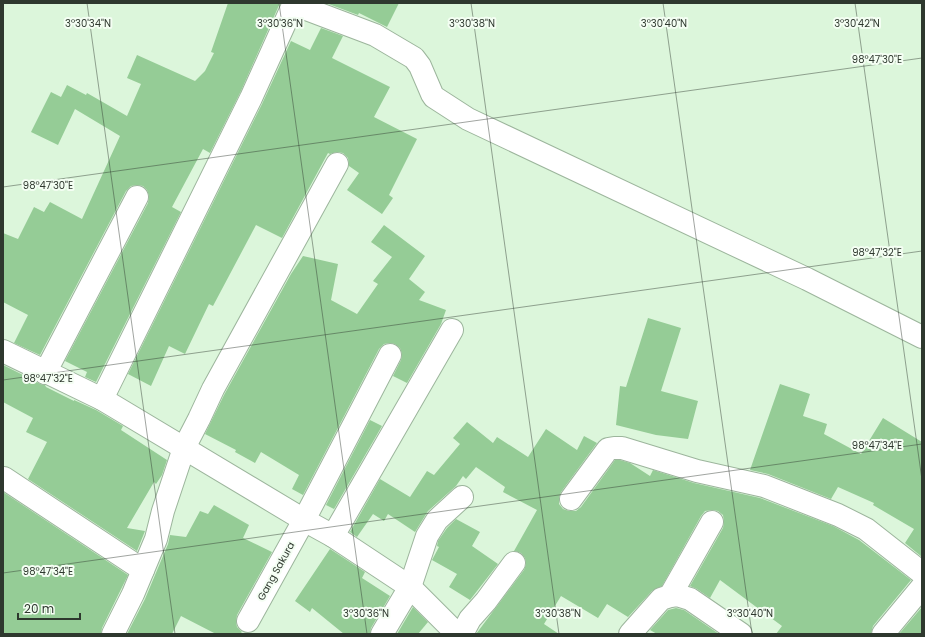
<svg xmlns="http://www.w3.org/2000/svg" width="925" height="637" font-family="Poppins,sans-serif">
<rect width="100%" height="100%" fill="#dcf6db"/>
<g fill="#95cc96">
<path d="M 228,3 L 280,3 L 240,93 L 210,153 L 203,149 L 172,207 L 181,212 L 96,382 L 85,377 L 87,372 L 65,361 L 148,203 L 149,196 L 147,190 L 143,186 L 137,185 L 131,186 L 126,191 L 40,355 L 14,343 L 28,315 L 3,302 L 3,233 L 18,239 L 34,207 L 44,212 L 50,202 L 82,219 L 120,136 L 75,109 L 58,145 L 31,132 L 51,92 L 61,97 L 67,85 L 86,95 L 87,93 L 127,116 L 141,84 L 127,78 L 137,55 L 195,81 L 205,71 L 214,53 L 211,52 Z"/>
<path d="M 326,3 L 399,3 L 387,27 L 359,13 L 358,15 Z"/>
<path d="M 321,28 L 343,36 L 332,58 L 390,87 L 374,117 L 417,139 L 389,195 L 393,198 L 382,214 L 347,190 L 359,173 L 349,166 L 348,158 L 343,153 L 337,152 L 330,154 L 328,153 L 282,238 L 256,225 L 213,306 L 209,304 L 185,354 L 169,346 L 151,386 L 128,374 L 262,104 L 291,41 L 310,50 Z"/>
<path d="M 384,225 L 425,256 L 409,279 L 425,292 L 419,300 L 446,310 L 441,324 L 407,383 L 393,376 L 401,360 L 402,354 L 400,348 L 395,344 L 389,343 L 384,344 L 379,349 L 303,495 L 292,489 L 299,475 L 261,452 L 255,463 L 235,452 L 236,450 L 205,434 L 224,395 L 291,274 L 303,256 L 338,264 L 331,300 L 357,314 L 378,284 L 373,281 L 392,257 L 371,242 Z"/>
<path d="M 648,318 L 681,328 L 661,391 L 698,401 L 688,439 L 656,435 L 616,425 L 620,386 L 626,387 Z"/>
<path d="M 3,365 L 35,381 L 40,384 L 45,385 L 46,387 L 74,401 L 74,400 L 96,410 L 123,426 L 121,430 L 167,460 L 162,475 L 156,484 L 154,482 L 127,528 L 145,531 L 137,551 L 28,479 L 47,442 L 26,432 L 33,418 L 3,402 Z"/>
<path d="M 780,384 L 810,394 L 803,416 L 827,424 L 824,434 L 861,454 L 883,418 L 922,442 L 922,557 L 905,543 L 914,529 L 873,505 L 874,503 L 838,487 L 831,499 L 768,474 L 750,470 Z"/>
<path d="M 370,420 L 382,426 L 334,509 L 326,505 Z"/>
<path d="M 467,422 L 493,443 L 497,437 L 528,457 L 546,429 L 577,450 L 584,436 L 597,443 L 561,492 L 559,498 L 559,504 L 563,509 L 569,511 L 576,511 L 581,507 L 615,460 L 620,460 L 630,463 L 650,476 L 653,470 L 694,483 L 760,498 L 833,526 L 859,540 L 911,580 L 873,626 L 871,634 L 776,634 L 782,626 L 720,580 L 710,598 L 697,589 L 690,586 L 723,528 L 724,522 L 723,515 L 718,511 L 712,510 L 705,511 L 701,516 L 662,586 L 652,591 L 628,617 L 607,604 L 598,618 L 561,596 L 544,624 L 559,634 L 476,634 L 524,570 L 526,564 L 525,558 L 521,553 L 514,551 L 537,510 L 503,492 L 505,487 L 476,467 L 466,479 L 463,476 L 456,486 L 428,511 L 415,532 L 388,514 L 384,521 L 373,514 L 357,537 L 350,532 L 380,479 L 410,497 L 427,471 L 434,475 L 460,444 L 453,438 Z"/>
<path d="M 3,492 L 128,575 L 102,628 L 101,634 L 3,634 Z"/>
<path d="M 214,505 L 249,525 L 243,538 L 272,552 L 237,615 L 236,622 L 237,627 L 242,632 L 240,634 L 216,634 L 181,616 L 172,634 L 127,634 L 145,599 L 168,544 L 170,535 L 186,537 L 200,511 L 208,514 Z"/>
<path d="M 456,519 L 480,532 L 472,546 L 498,564 L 470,600 L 449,587 L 457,574 L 432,560 L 439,547 L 437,546 L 438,541 L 447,528 Z"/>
<path d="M 330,549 L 365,572 L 362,578 L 390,596 L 371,628 L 370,634 L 344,634 L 312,608 L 310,612 L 295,601 Z"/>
<path d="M 413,607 L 428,622 L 418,634 L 397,634 Z"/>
<path d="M 922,607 L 922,634 L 899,634 Z"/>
<path d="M 676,608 L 684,610 L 719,634 L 657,634 L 650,630 L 668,610 Z"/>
</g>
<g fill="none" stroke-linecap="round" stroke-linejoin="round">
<defs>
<g id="minor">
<path d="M 293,4 L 375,35 L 414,58 L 420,66 L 432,94 L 434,97 L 468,119 L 807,279 L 922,337"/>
<path d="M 3,351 L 102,399 L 304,520 L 333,536 L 410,587 L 457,634"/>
<path d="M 45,373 L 137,197"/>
<path d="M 102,399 L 251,98 L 294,3"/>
<path d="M 4,478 L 143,570"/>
<path d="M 571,499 L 608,449 L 614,448 L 622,448 L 697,471 L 764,486 L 838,515 L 866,529 L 922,573"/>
<path d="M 333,536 L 452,330"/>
<path d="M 670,596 L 712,522"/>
<path d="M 248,621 L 304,520 L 390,355"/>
<path d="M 113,634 L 133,594 L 156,539 L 163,511 L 184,448 L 199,419 L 213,389 L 337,164"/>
<path d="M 382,634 L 410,587 L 427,536 L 437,520 L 462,497"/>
<path d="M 462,634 L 470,619 L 486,601 L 514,563"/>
<path d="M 630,634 L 661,599 L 670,596 L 677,595 L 690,599 L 741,634"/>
<path d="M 883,634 L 922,587"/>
</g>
</defs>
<use href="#minor" stroke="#9cb59c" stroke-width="24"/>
<use href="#minor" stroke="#fff" stroke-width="22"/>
</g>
<path fill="none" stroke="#2e382e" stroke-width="1" stroke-opacity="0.45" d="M 87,3 L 175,634M 279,3 L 367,634M 471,3 L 559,634M 663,3 L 752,634M 855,3 L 922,480M 3,187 L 922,58M 3,380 L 922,251M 3,573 L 922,444"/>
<g text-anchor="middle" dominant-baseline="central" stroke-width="4" stroke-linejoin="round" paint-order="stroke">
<g font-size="10" fill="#2e382e" stroke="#f4fef3">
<text transform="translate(276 571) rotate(-61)">Gang Sakura</text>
</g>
</g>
<g font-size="10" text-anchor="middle" fill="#2e382e" stroke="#f4fef3" stroke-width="4" stroke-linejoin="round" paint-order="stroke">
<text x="88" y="27">3°30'34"N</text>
<text x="280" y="27">3°30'36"N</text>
<text x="472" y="27">3°30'38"N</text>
<text x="664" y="27">3°30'40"N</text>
<text x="857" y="27">3°30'42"N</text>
<text x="877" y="63">98°47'30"E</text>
<text x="48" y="189">98°47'30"E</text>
<text x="877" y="256">98°47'32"E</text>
<text x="48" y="382">98°47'32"E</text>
<text x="877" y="449">98°47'34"E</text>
<text x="48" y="575">98°47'34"E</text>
<text x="366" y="617">3°30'36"N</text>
<text x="558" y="617">3°30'38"N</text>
<text x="750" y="617">3°30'40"N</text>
</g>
<rect width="925" height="637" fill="none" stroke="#2e382e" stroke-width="8"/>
<path d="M18 613v6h62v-6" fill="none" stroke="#2e382e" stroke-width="2"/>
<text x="24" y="613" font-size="12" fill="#2e382e" stroke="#f4fef3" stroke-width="3" paint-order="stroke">20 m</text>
</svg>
